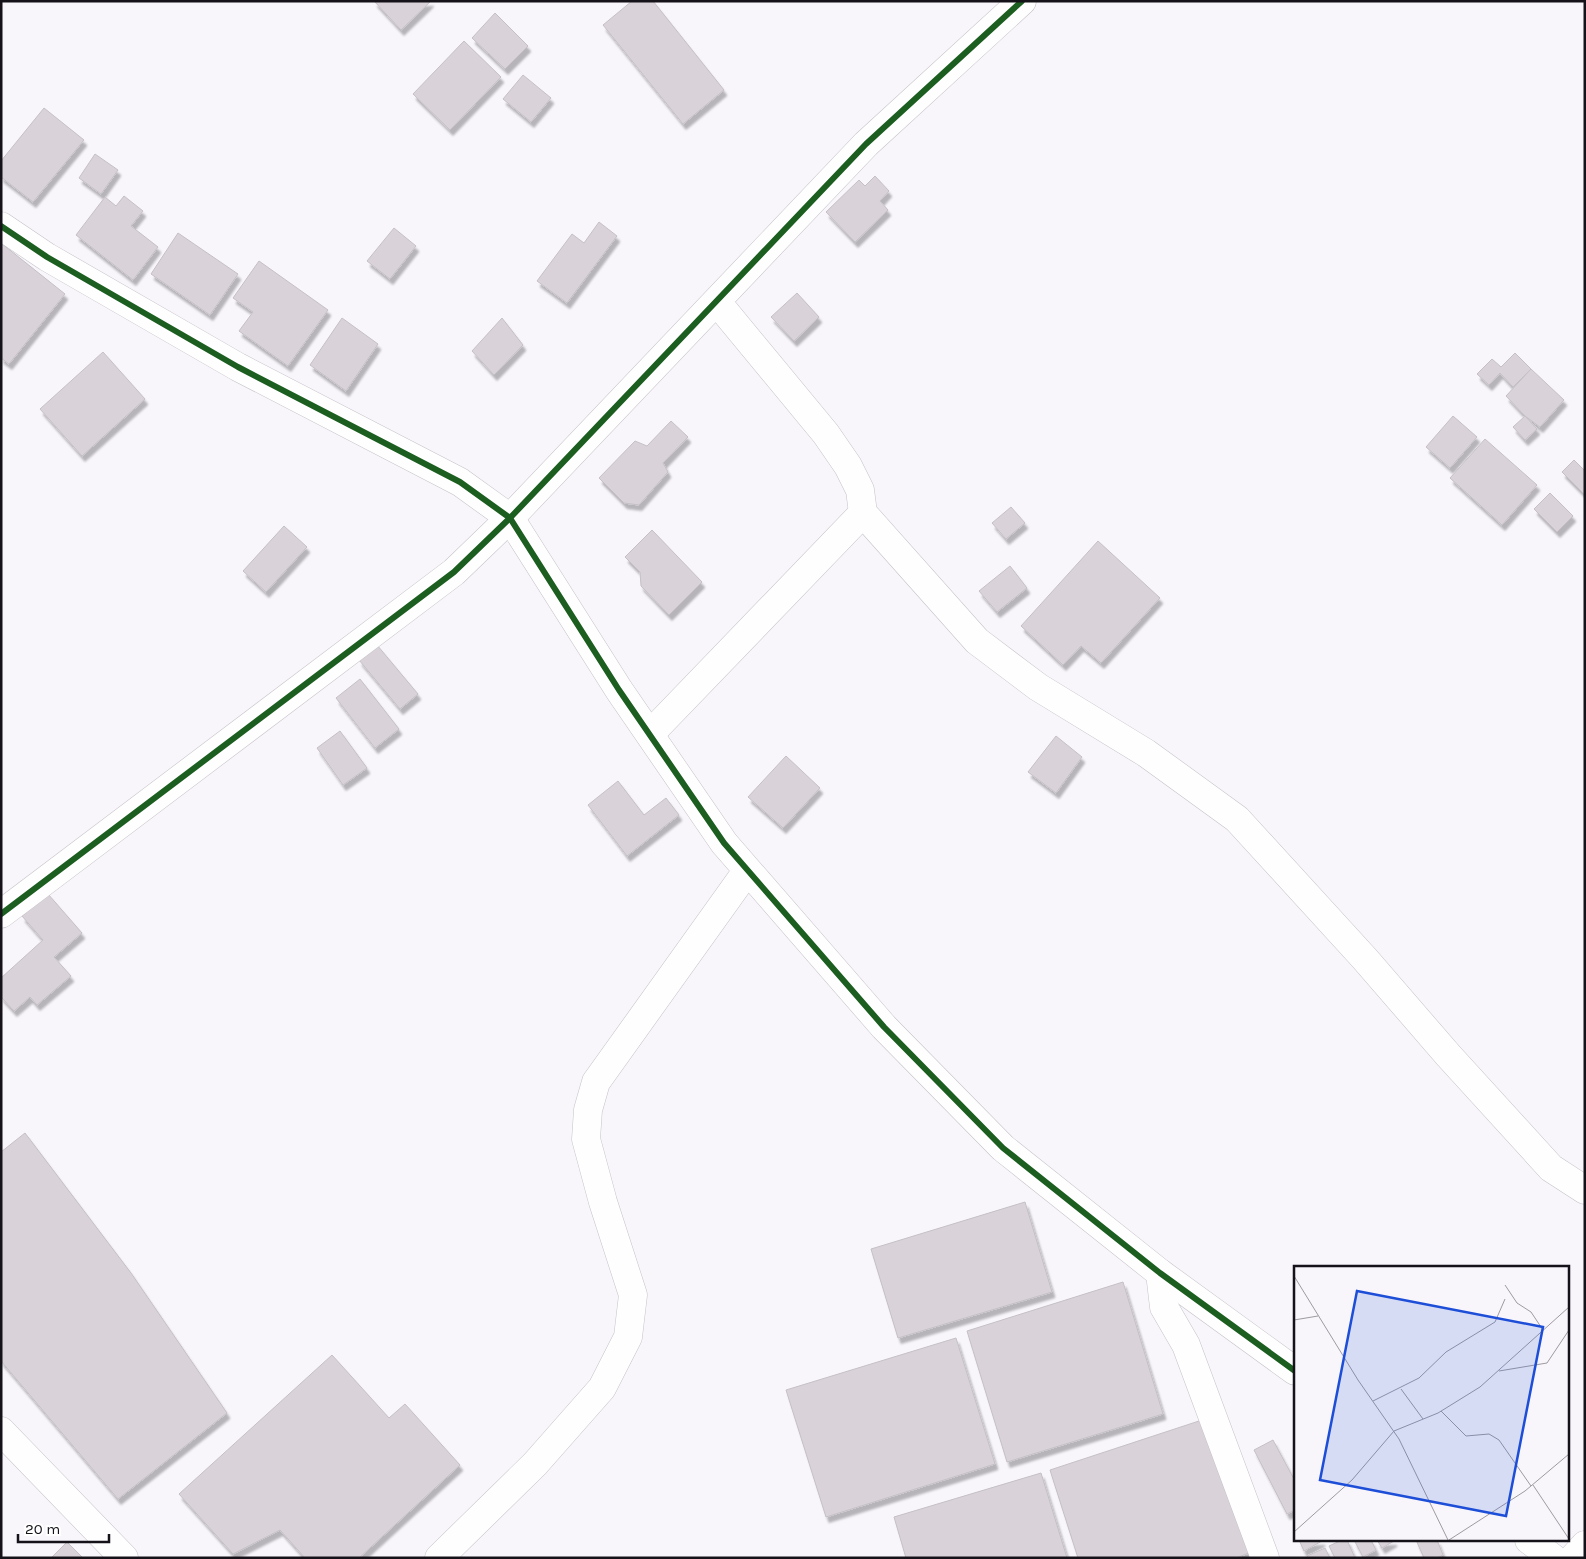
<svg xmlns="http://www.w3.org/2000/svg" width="1586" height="1559" font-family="Karla,sans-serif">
<defs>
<filter id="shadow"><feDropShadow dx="3" dy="5.5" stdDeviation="1" flood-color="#0004"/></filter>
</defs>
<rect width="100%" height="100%" fill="#f8f5fb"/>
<g fill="#d9d3d9" stroke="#c4c0c5" filter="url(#shadow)">
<path d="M 374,1 L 431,1 L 401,30 Z"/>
<path d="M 632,1 L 653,1 L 724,90 L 683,124 L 603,25 Z"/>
<path d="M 495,13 L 528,46 L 505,69 L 472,38 Z"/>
<path d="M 464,41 L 501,77 L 450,130 L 413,94 Z"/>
<path d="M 523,75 L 551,98 L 531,122 L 503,99 Z"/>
<path d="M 44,108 L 84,140 L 33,202 L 1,177 L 1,161 Z"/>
<path d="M 95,154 L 118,170 L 101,194 L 79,178 Z"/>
<path d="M 875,176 L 889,191 L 880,201 L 888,210 L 855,242 L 826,212 L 859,180 L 865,186 Z"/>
<path d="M 124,196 L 143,211 L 131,226 L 158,247 L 133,280 L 76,235 L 105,197 L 116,206 Z"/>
<path d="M 599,222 L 617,236 L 567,303 L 537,281 L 572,234 L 584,243 Z"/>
<path d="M 394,228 L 416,246 L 390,279 L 367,261 Z"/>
<path d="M 178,233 L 238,274 L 210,315 L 151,274 Z"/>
<path d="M 1,243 L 65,294 L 9,364 L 1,358 Z"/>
<path d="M 259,261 L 328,310 L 288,366 L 239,331 L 253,312 L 233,298 Z"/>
<path d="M 797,293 L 819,317 L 794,341 L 771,317 Z"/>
<path d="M 342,318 L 378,344 L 346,391 L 310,365 Z"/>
<path d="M 502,318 L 523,345 L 494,375 L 472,351 Z"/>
<path d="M 103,352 L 145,399 L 82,456 L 40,409 Z"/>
<path d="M 1515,353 L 1531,369 L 1513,387 L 1500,373 L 1489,385 L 1477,374 L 1492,359 L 1501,367 Z"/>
<path d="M 1531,369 L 1564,400 L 1540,427 L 1525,416 L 1506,396 Z"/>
<path d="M 1453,416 L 1477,437 L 1450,468 L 1426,447 Z"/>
<path d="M 1525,416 L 1537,429 L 1525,440 L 1513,427 Z"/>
<path d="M 671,421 L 688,437 L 663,463 L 668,472 L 639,505 L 624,503 L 599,478 L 635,441 L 647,446 Z"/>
<path d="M 1485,439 L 1537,485 L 1502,525 L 1450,478 Z"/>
<path d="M 1574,460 L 1585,471 L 1585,495 L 1562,472 Z"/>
<path d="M 1550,493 L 1573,516 L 1557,532 L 1534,509 Z"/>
<path d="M 1011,507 L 1025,523 L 1006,539 L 992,523 Z"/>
<path d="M 284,526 L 307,547 L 266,592 L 243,571 Z"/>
<path d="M 652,530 L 702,582 L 669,615 L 641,586 L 640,572 L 625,557 Z"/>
<path d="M 1098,541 L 1160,598 L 1101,663 L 1081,646 L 1063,665 L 1021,626 Z"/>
<path d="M 1010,566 L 1027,588 L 997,612 L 979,591 Z"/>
<path d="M 377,645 L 418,694 L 400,709 L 359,660 Z"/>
<path d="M 360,679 L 399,729 L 375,748 L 336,698 Z"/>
<path d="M 340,731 L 367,768 L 343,785 L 317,748 Z"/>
<path d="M 1056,736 L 1082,757 L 1056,793 L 1028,772 Z"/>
<path d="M 786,756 L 820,788 L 783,828 L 748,797 Z"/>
<path d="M 618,781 L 644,815 L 666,798 L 679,815 L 627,856 L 588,805 Z"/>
<path d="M 48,894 L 82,933 L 54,957 L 71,976 L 37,1005 L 30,997 L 14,1011 L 1,997 L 1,978 L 43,940 L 22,916 Z"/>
<path d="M 25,1133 L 131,1273 L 227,1413 L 118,1499 L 1,1361 L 1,1152 Z"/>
<path d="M 1025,1202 L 1052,1292 L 898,1338 L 871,1249 Z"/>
<path d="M 1123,1282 L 1163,1414 L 1007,1462 L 967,1331 Z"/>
<path d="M 956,1338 L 995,1464 L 826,1517 L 786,1390 Z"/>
<path d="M 332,1355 L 389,1418 L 405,1404 L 460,1465 L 359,1558 L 305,1558 L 280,1530 L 233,1554 L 179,1494 Z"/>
<path d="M 1205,1419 L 1249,1553 L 1236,1558 L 1078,1558 L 1050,1470 Z"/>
<path d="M 1273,1440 L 1295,1481 L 1295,1510 L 1287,1514 L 1254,1450 Z"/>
<path d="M 1041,1473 L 1067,1558 L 906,1558 L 894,1517 Z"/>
<path d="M 1299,1540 L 1322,1540 L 1322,1541 L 1304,1551 Z"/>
<path d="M 1342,1540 L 1347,1540 L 1355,1558 L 1335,1558 L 1329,1546 Z"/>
<path d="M 1354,1540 L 1371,1540 L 1376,1550 L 1363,1557 Z"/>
<path d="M 1377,1540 L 1394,1540 L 1394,1541 L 1382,1548 Z"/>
<path d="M 1416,1540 L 1437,1540 L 1443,1555 L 1437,1558 L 1424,1558 Z"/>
<path d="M 67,1542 L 83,1558 L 51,1558 Z"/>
<path d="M 1325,1548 L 1330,1558 L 1308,1558 L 1307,1556 Z"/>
</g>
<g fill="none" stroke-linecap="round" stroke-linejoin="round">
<defs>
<g id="minor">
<path d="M 717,302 L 826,434 L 848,466 L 860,490 L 863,513 L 977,641 L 1038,687 L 1146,753 L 1237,819 L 1365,959 L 1448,1055 L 1551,1168 L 1585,1190"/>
<path d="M 651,733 L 863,513"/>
<path d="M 1160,1273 L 1164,1307 L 1186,1345 L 1265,1558"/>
<path d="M 1,1431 L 124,1558"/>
<path d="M 439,1558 L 535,1464 L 602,1388 L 628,1337 L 633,1295 L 603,1202 L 586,1139 L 588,1110 L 596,1082 L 747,871"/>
<path d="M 1573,1558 L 1585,1545"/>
</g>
<g id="tertiary">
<path d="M 1,226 L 47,257 L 238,367 L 460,482 L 510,518 L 619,690 L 724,843 L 884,1027 L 1003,1148 L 1160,1273 L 1295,1371"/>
<path d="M 1,914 L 454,572 L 510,518 L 866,144 L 1022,1"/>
<path d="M 1529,1540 L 1553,1558"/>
</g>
</defs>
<use href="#minor" stroke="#c5c2c8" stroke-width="29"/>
<use href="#tertiary" stroke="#c5c2c8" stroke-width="29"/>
<use href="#minor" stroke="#fefefe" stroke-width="28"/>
<use href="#tertiary" stroke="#fefefe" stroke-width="28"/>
<defs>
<g id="cycleway">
<path d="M 1,226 L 47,257 L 238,367 L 460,482 L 510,518 L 619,690 L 724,843 L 884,1027 L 1003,1148 L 1160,1273 L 1295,1371"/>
<path d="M 1,914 L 454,572 L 510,518 L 866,144 L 1022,1"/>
</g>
</defs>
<use href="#cycleway" stroke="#fff" stroke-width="9"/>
<use href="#cycleway" stroke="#1b5e20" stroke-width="6"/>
</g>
<g transform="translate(1294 1266)">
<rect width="275" height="275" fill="#f8f5fb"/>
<path fill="none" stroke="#9e9aa1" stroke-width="1" d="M 0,10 L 64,114 L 105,173 L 154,274M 211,19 L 223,37 L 237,46 L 249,64M 0,54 L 24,50M 205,105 L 253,97 L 275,64M 107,123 L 129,153M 79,135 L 125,112 L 152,86 L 201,56 L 211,33M 147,145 L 172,170 L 195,168 L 205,174 L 237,220M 239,219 L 275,273M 0,266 L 58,214 L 100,165 L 144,147 L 186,121 L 275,41M 155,274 L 231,225 L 275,188"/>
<path fill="#1d4ed8" fill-opacity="0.15" stroke="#1d4ed8" stroke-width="2.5" d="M 63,25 L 249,61 L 212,250 L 26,214 Z"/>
<rect width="275" height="275" fill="none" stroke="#161219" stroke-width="2.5"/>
</g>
<rect width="1586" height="1559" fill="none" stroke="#161219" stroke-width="5"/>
<path d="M18 1534v8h91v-8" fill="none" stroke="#161219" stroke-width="2.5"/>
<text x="25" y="1534" font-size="15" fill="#161219" stroke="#ffffff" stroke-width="4" paint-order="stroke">20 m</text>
</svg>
